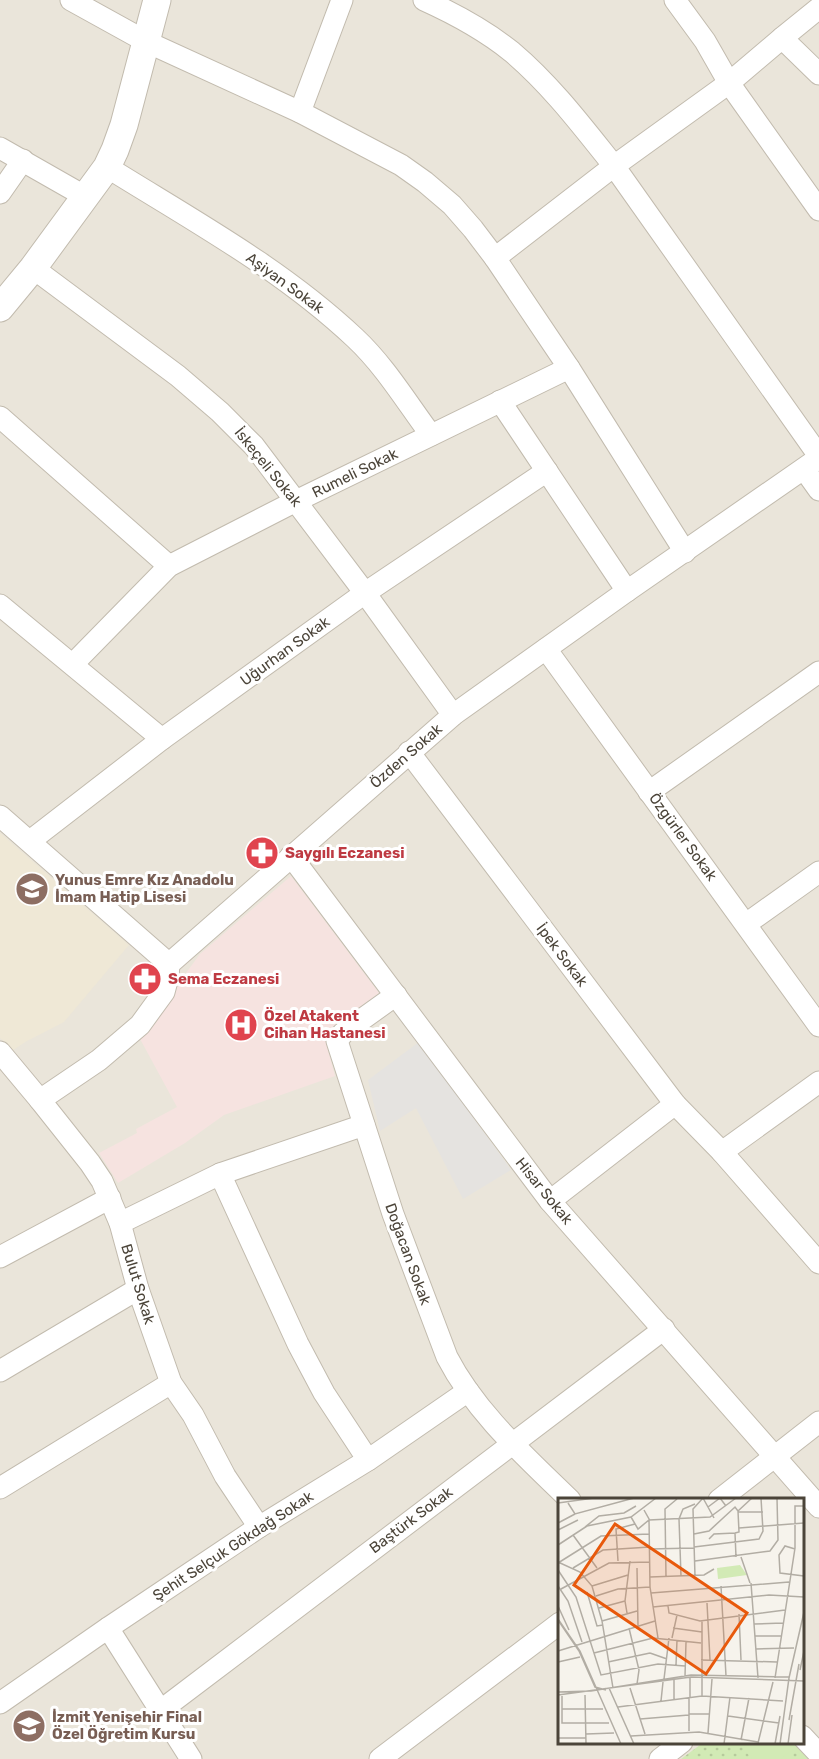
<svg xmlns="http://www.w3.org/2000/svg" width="819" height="1759" font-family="Rubik,sans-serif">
<defs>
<pattern id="grass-dots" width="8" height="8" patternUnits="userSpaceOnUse" patternTransform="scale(1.5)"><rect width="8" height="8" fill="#d2eab5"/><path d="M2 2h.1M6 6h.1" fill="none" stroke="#b6ca9c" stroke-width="1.8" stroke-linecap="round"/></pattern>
</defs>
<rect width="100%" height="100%" fill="#f6f3ec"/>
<path fill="#eae5da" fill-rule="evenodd" d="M 0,0 L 819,0 L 819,1759 L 0,1759 ZM 560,1500 L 802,1500 L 802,1742 L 560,1742 Z"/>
<path fill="#efe8d6" d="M 0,833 L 129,945 L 64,1022 L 27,1041 L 13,1050 L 0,1038 Z"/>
<path fill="#f6e3e0" d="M 291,876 L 379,993 L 327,1031 L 325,1039 L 335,1076 L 224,1115 L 185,1143 L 118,1183 L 99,1153 L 137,1133 L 136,1129 L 177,1107 L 139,1037 L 200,954 Z"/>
<path fill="url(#grass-dots)" d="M 704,1742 L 794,1743 L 809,1759 L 681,1759 Z"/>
<path fill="#d2eab5" d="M 739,1743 L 787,1743 L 793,1749 L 781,1759 L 752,1759 Z"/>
<path fill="#e5e3e0" d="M 419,1042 L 511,1170 L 463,1199 L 416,1108 L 380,1131 L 368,1080 Z"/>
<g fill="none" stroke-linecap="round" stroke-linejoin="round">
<defs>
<g id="minor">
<path d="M 71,0 L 147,42 L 300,112 L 401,165 L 425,182 L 452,205 L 473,229 L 495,258 L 569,368 L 685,552"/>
<path d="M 424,0 C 455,14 486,31 512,52 C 551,85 582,126 614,166 L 819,456"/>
<path d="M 675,0 L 705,41 L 729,83 L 819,210"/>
<path d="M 782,38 L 819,8"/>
<path d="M 300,112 L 342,0"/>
<path d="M 0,148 L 86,197"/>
<path d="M 107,167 C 192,220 282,269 355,338 C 385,366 407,403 431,435"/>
<path d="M 0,193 L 23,160"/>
<path d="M 495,258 L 614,166 L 729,83 L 782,38 L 819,74"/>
<path d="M 33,268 L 178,376 L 220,412 L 254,446 L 365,593 L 453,715"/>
<path d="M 500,401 L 627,591"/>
<path d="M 0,417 L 169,566"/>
<path d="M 804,469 L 819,490"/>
<path d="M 0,605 L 162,739"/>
<path d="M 546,649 L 819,1026"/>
<path d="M 73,664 L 169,566 L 296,501 L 569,368"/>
<path d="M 409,752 L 675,1104 L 722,1152 L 819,1263"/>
<path d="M 649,792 L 819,672"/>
<path d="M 0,816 L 169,964"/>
<path d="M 30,841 L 162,739 L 365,593 L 547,471"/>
<path d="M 291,856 L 550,1201 L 819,1507"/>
<path d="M 746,924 L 819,872"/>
<path d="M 396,995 L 343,1033 L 337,1041 L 393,1214 L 447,1357 C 476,1413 525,1456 570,1500"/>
<path d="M 0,1052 L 40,1100 L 90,1163 L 102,1181 L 120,1223 L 138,1289 L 171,1383 L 193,1415 L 225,1476 L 259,1527"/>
<path d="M 40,1100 L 99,1060 L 140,1025 L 164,992 L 168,977 L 169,964 L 453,715 L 627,591 L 819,458"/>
<path d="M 722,1152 L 819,1082"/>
<path d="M 220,1174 L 298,1344 L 324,1393 L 368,1460"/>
<path d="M 550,1201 L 675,1104"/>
<path d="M 120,1223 L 220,1174 L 364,1125"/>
<path d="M 0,1257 L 110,1198"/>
<path d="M 0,1371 L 138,1289"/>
<path d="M 0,1488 L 171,1383"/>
<path d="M 719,1500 L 819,1422"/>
<path d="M 108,1628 L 191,1759"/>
<path d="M 0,1703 L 108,1628 L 259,1527 L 368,1460 L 468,1391"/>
<path d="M 160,1711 L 664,1329"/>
<path d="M 802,1736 L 819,1754"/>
<path d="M 380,1759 L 560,1623"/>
<path d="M 660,1759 L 682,1742"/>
</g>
<path id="tertiary" d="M 0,308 L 33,268 L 107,167 L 115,150 L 124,125 L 157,0"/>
</defs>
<use href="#minor" stroke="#c2bbae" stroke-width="23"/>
<use href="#tertiary" stroke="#c2bbae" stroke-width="29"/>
<use href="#minor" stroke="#fff" stroke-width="21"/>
<use href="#tertiary" stroke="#fff" stroke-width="27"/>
</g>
<defs>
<symbol id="pharmacy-disc" viewBox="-11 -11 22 22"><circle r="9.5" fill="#e0444e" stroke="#fff"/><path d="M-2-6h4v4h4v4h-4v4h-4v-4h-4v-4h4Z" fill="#fff"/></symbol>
<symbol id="school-disc" viewBox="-11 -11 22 22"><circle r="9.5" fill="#8d6e63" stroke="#fff"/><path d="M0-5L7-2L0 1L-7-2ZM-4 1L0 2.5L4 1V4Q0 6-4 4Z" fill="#fff"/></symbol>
<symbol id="hospital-disc" viewBox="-11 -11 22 22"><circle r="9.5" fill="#e0444e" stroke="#fff"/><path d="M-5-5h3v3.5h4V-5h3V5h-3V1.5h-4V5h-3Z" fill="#fff"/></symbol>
</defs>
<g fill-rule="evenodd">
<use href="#pharmacy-disc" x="243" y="834" width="38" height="38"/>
<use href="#school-disc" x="13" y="870" width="38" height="38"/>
<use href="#pharmacy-disc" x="126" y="960" width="38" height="38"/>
<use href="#hospital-disc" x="222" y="1006" width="38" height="38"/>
<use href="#school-disc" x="10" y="1707" width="38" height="38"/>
</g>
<g text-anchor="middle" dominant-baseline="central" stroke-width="6" stroke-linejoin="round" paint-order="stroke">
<g font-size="15" fill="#4b4439" stroke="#fff">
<text transform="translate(285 283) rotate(36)">Aşiyan Sokak</text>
<text transform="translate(268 467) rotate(51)">İskeçeli Sokak</text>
<text transform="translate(355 473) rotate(-26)">Rumeli Sokak</text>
<text transform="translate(285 651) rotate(-36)">Uğurhan Sokak</text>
<text transform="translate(406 756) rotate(-41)">Özden Sokak</text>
<text transform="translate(683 837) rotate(54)">Özgürler Sokak</text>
<text transform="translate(562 955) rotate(53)">İpek Sokak</text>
<text transform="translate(544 1191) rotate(51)">Hisar Sokak</text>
<text transform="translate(408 1254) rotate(70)">Doğacan Sokak</text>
<text transform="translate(138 1284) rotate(73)">Bulut Sokak</text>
<text transform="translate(411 1520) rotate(-37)">Baştürk Sokak</text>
<text transform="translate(233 1546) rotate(-33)">Şehit Selçuk Gökdağ Sokak</text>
</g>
<g font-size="15" font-weight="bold" fill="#be3a42" stroke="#fff" text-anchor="start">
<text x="285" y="853">Saygılı Eczanesi</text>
<text x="168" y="979">Sema Eczanesi</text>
<text x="264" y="1016">Özel Atakent<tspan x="264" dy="17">Cihan Hastanesi</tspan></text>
</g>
<g font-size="15" font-weight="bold" fill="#785e54" stroke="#fff" text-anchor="start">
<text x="55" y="880">Yunus Emre Kız Anadolu<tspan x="55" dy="17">İmam Hatip Lisesi</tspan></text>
<text x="52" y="1717">İzmit Yenişehir Final<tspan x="52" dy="17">Özel Öğretim Kursu</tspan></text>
</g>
</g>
<g transform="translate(558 1498)">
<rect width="246" height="246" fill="#f6f3ec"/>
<path d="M 182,67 L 189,77 L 160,81 L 159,70 Z" fill="#d2eab5"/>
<path fill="none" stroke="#b2ada4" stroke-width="1.5" d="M 145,0 L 156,20M 0,5 L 36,0M 10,5 L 17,16 L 76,0M 150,9 L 162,0 L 168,8M 86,12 L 91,21 L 92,89 L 100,140M 180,13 L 194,0M 180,14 L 205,14M 73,19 L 80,31 L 91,22 L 152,19 L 178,0M 0,25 L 17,16M 27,29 L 41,18 L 66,15 L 78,8M 181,30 L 246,25M 0,32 L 20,22M 177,35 L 181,34 L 180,13M 177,35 L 178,59M 136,36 L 151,33 L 177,9 L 180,13M 15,37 L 39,70M 151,41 L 156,36 L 177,35M 0,47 L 29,28 L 73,19 L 98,0M 136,49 L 201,41 L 205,33 L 203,0M 92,51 L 136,50M 237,51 L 227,48 L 221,57 L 222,75 L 246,78M 183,59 L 192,85M 60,63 L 58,31 L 77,26M 137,63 L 212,53 L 220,42 L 219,0M 0,64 L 22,74 L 34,88 L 44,123 L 55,190M 0,65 L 43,38 L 91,36M 15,70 L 45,52 L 92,49M 79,70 L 80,128M 0,72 L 18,99 L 43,177 L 100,166 L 127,168M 123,78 L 121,21 L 125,11 L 137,6M 137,78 L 135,11 L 145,0M 92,79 L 146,77 L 156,71M 108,79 L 107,11 L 119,1M 193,85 L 200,180M 0,88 L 10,103 L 24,144M 34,88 L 70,77M 163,88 L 168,178M 3,91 L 51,65 L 92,64M 29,94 L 39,128 L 45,127M 93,95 L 231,84M 38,98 L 60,91 L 92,89M 149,105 L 152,162M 0,108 L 11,132M 110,108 L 111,115 L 142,123 L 227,112M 95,109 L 211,97 L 246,99M 41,110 L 67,103M 69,115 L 67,103 L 72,63M 181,116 L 183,162M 0,121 L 22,153 L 63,246M 0,122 L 21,153 L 37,189 L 48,192M 44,123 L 79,113M 196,126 L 225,125M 71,130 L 81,172 L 79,186M 115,130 L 144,134M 197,138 L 223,138M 114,140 L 119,117M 198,151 L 236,150M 0,153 L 97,123M 36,155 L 95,140 L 143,145M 92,155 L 109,161M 143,162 L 219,164M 0,164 L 22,159M 50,164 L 92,155M 118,167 L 119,142M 242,172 L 246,153M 127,178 L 128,144M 132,180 L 132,199M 217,180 L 237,50 L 237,8 L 246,8M 106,181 L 111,140M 116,182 L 116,201M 51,190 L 76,246M 72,190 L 87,236M 0,194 L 33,193 L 133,177 L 231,179M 0,197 L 133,179 L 246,183M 27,197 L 28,246M 4,198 L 4,225 L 51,225M 144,198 L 144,123M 131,200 L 131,233M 103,203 L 105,184M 60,209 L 144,198 L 225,203M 4,211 L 45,211M 131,216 L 151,216M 170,218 L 221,225M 82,221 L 131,217M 231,222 L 241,166M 150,235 L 154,181M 28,236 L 56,235M 73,238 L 141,234 L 200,244M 0,240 L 28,240M 183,242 L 191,200M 200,245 L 215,184M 166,246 L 172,199M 217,246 L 222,218M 222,246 L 231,180 L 246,114M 230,246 L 234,217"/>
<path fill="#e8590c" fill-opacity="0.15" stroke="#e8590c" stroke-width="3" d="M 57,26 L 189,115 L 148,176 L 16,87 Z"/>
<rect width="246" height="246" fill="none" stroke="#4b4439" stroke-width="3"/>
</g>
</svg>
